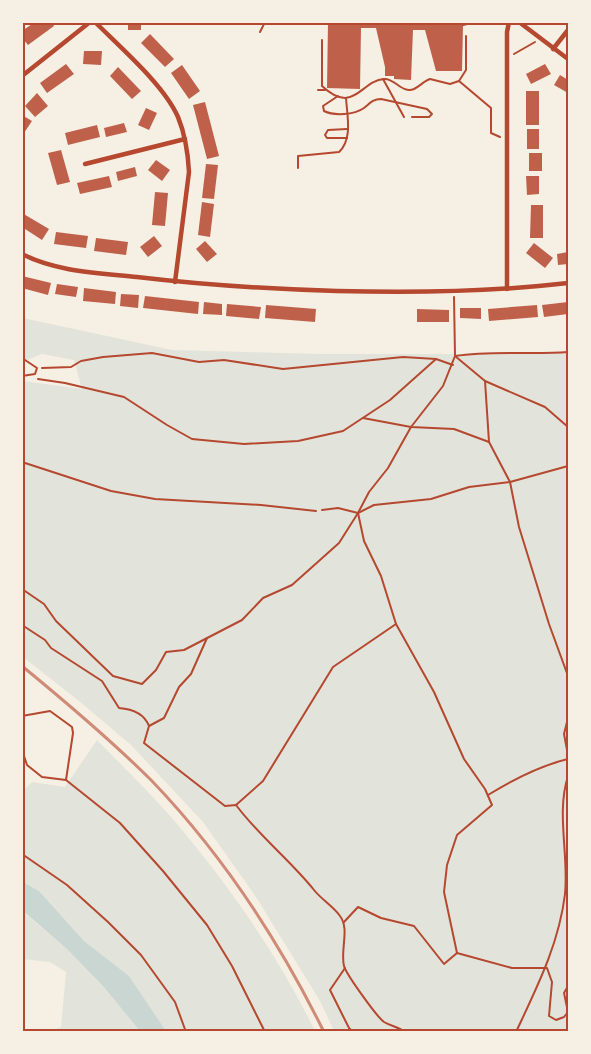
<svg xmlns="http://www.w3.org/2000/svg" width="591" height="1054" font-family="'Alegreya Sans',sans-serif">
<rect width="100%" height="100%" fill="#f6efe4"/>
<g fill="#e2e4dc">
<path d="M 23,318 L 172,350 L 322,354 L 548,354 L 568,350 L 568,1031 L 334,1031 L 320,1001 L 256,897 L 203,822 L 131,745 L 79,701 L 23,657 L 23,381 L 82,389 L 74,360 L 42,354 L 23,362 Z"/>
<path d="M 97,740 C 125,769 156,798 182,830 C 233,891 280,959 315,1031 L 166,1031 L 129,976 L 84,941 L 39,891 L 23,881 L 22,792 L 32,782 L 65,787 Z"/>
<path d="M 22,911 L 67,949 L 103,986 L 140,1031 L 50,1031 L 61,1027 L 66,972 L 50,962 L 23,959 Z"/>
</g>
<path fill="#c9d6d2" d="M 22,881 L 39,891 L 84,941 L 129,976 L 166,1031 L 140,1031 L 103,986 L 67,949 L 23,911 Z"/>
<g fill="#bf614a">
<path d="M 35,22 L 52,22 L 54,26 L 28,45 L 22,38 L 22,31 Z"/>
<rect x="128" y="22" width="13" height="8"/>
<path d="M 328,22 L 450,22 L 450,24 L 463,25 L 462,71 L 436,71 L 425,30 L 413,30 L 411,80 L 394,79 L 394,76 L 385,76 L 385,67 L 376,28 L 361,28 L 360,89 L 327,88 Z"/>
<path d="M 150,34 L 174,59 L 165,67 L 141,43 Z"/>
<path d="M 84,51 L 102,51 L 101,65 L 83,64 Z"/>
<path d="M 66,64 L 74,74 L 47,93 L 40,83 Z"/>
<path d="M 545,64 L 551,74 L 531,84 L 526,74 Z"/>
<path d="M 182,65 L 200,91 L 189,99 L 171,73 Z"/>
<path d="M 118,67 L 141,91 L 132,99 L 110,76 Z"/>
<path d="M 560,75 L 568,80 L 568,93 L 554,85 Z"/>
<rect x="526" y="91" width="13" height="34"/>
<path d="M 37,93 L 48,106 L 35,117 L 25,106 Z"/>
<path d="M 205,102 L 219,156 L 207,159 L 193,105 Z"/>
<path d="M 146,108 L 157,113 L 149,130 L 138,125 Z"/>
<path d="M 22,115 L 32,121 L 22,136 Z"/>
<path d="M 124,123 L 127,132 L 106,137 L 104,128 Z"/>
<path d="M 97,125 L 100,137 L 68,145 L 65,133 Z"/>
<rect x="527" y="129" width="12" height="20"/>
<path d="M 61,150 L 70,182 L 57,185 L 48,153 Z"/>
<rect x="529" y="153" width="13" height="18"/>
<path d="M 156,160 L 170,170 L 162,181 L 148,170 Z"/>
<path d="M 206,164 L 218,165 L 214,199 L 202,198 Z"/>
<path d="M 135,167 L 137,176 L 118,181 L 116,172 Z"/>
<path d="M 109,176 L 112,187 L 80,194 L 77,183 Z"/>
<path d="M 526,176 L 539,176 L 539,194 L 527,195 Z"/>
<path d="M 155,192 L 168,193 L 165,226 L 152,225 Z"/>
<path d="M 202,202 L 214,204 L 210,237 L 198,235 Z"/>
<path d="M 531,205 L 543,205 L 543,238 L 530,238 Z"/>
<path d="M 22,213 L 49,229 L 42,240 L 22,227 Z"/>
<path d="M 56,232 L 88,236 L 86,248 L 54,244 Z"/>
<path d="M 154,236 L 162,246 L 148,257 L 140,247 Z"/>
<path d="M 96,238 L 128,242 L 126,255 L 94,251 Z"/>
<path d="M 205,241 L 217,254 L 207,262 L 196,249 Z"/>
<path d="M 534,243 L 553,258 L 545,268 L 526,253 Z"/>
<path d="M 568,252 L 568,264 L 558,265 L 557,254 Z"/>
<path d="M 22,276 L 51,283 L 48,295 L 22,288 Z"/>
<path d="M 57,284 L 78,287 L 76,297 L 55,294 Z"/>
<path d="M 84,288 L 116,292 L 115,304 L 83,301 Z"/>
<path d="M 121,294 L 139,295 L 138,308 L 120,306 Z"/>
<path d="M 145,296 L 199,302 L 198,314 L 143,308 Z"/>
<path d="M 204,302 L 222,304 L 222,315 L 203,314 Z"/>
<path d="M 568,302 L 568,314 L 544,317 L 542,305 Z"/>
<path d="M 227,304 L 261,307 L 259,319 L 226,316 Z"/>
<path d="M 266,305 L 316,309 L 315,322 L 265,318 Z"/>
<path d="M 537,305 L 538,317 L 489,321 L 488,309 Z"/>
<path d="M 460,308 L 481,308 L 481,319 L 460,318 Z"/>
<path d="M 417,309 L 449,310 L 449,322 L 417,322 Z"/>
</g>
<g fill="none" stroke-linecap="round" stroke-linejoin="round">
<g stroke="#b5482f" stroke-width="2">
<path d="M 463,25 L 475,22"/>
<path d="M 260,32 L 265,22"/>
<path d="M 466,36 L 466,70 L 459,81 L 491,108 L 491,133 L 500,137"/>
<path d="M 322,40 L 322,86 C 354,116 361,80 384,79 C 395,78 402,94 414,89 C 420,86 424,81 430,79 L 450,84 L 459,81"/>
<path d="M 514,54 L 535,42"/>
<path d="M 383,79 L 404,117"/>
<path d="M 318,90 L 325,90"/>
<path d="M 338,96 L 323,106 L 324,111 C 334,116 354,115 364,108 C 370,103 373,99 381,99 L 427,109 L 432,114 L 429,117 L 412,117"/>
<path d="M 347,129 L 328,130 L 325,135 L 327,138 L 347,138"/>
<path d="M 298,168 L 298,156 L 339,152 C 353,139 347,115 346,98"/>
<path d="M 454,297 L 455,356 L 485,381 L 545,407 L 568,427"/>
<path d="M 42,368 L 71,367 L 81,361 L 103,357 L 152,353 L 199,362 L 224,360 L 283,369 L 403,357 L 436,359 L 453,365"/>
<path d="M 38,379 L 65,383 L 124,397 L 167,425 L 192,439 L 244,444 L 298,441 L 343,431 L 390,400 L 436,359"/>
<path d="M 485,381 L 489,442 L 510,482 L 519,527 L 549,624 L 568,676"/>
<path d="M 363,418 L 411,427 L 454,429 L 489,442"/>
<path d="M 322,510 L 338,508 L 358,513 L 374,505 L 431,499 L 469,487 L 510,482 L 568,466"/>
<path d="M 22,589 L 44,604 L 56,621 L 113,676 L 142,684 L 156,670 L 166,652 L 184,650 L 242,620 L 263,598 L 292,585 L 339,543 L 358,513 L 369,492 L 388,468 L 411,427 L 443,386 L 455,356 C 493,350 531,355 568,352"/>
<path d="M 22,625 L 45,640 L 51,648 L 102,681 L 119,708 C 132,709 144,713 149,726 L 144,743 L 225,806 L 236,805 C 259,836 290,860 314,890 C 322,900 333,906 340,916 C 350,929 340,950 344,966 C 346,974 377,1017 384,1022 C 391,1026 398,1027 405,1032"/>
<path d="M 22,716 L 50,711 L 72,727 L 73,733 L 66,780"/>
<path d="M 568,718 L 564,734 L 568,755"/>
<path d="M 149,726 L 164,718 L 179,687 L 191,674 L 207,638"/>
<path d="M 22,750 L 27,765 L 42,777 L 66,780 L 120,823 L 163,871 L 207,925 L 232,966 L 265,1032"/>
<path d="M 488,795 C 514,779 539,766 568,759"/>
<path d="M 236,805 L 263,781 L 333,667 L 396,624"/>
<path d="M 22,854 L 67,885 L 108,922 L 141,955 L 175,1002 L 186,1032"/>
<path d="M 344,922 L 358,907 L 381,918 L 414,926 L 444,964 L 457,953 L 444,892 L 447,865 L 457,835 L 492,805 L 485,789 L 464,759 L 434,692 L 396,624 L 381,576 L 364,541 L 358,513"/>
<path d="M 457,953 L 512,968 L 547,968 L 552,982 L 549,1016 L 556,1020 L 564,1017 L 568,1012 L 564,993 L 568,986"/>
<path d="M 345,968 L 330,990 L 349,1028 L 353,1032"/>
<path d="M 516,1032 C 537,987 559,944 565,894 C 569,855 556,813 568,776"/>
</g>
<g stroke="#b5482f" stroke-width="2">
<path d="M 22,358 L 37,368 L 35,374 L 22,376"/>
<path d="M 22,462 L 111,491 L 155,499 L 261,505 L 316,511"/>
</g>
<g stroke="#b5482f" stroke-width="4.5">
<path d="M 95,22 C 121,48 164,85 178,117 C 185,134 188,153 189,172 L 175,282"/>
<path d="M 519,22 L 568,59"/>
<path d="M 553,49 L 568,30"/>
<path d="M 22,76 L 90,22"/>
<path d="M 85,164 L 185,139"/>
<path d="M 22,254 C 57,272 99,273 137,277 C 204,285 270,289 337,291 C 414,293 492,292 568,283"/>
<path d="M 507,289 L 507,32 L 509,22"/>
</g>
<path stroke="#cf8b77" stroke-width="3" d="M 22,666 C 67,703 111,740 152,781 C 222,854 279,941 324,1032"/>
</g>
<rect width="591" height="1054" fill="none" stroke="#f6efe4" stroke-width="48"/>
<rect x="24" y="24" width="543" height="1006" fill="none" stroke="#b5482f" stroke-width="2"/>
</svg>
